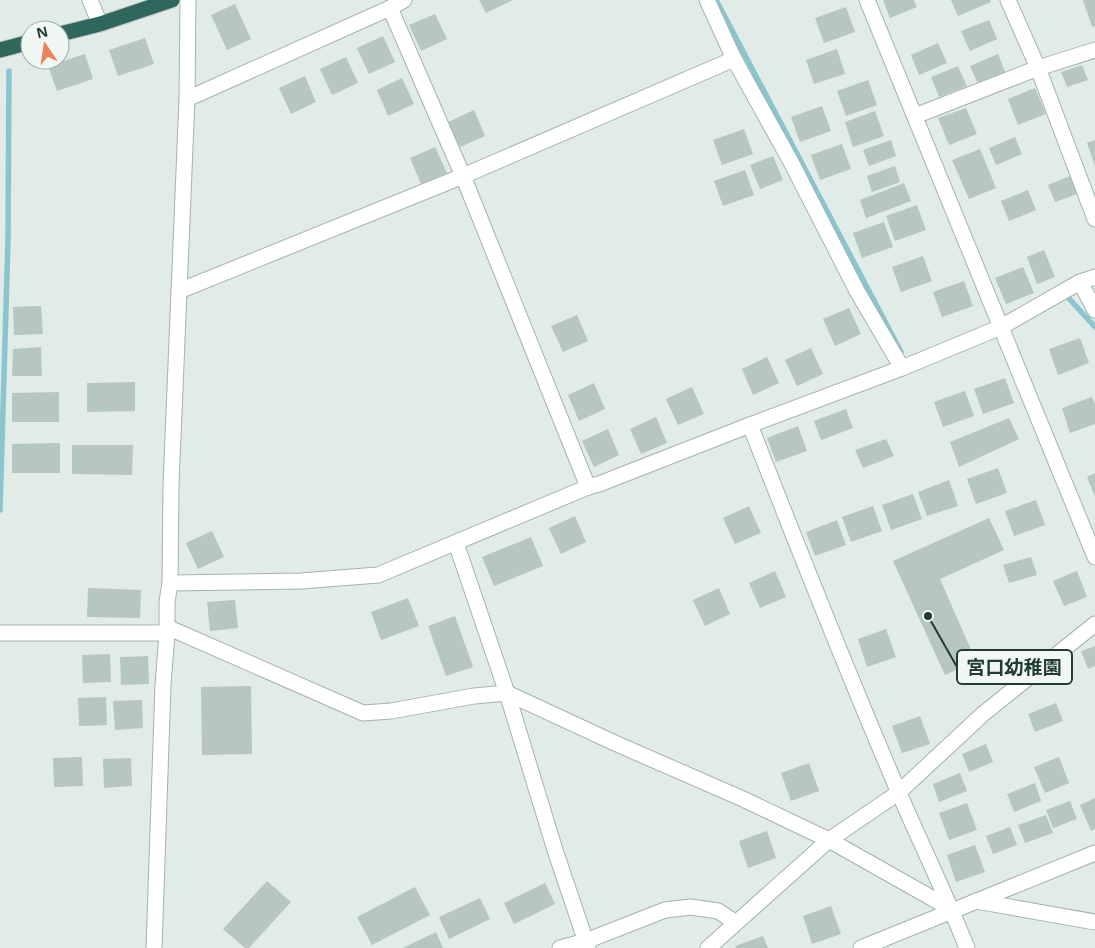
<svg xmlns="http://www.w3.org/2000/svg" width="1095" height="948" font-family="'Open Sans','Noto Sans JP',sans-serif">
<rect width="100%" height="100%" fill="#e1ebe7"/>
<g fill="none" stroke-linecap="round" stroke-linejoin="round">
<g stroke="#89c4cf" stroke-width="5.5">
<path d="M 716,0 L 901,352"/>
<path d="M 1064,293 L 1095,327"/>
<path d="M 0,510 L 8,240 L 9,71"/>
</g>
</g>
<g fill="#b6c6c0">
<path d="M 479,0 L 513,0 L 486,13 Z"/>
<path d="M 883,0 L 914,0 L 917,7 L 890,18 Z"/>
<path d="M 951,0 L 990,0 L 991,2 L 958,16 Z"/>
<path d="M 1083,0 L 1095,0 L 1095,26 L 1092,27 Z"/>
<path d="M 235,4 L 251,39 L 227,50 L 211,15 Z"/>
<path d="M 846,7 L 855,32 L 824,43 L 815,18 Z"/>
<path d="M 435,14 L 447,39 L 421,51 L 409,25 Z"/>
<path d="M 989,20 L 997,39 L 970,51 L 961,31 Z"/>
<path d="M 383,36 L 395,62 L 369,74 L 357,48 Z"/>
<path d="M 145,38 L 154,64 L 118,76 L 109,50 Z"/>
<path d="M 938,43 L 947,63 L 919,75 L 911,55 Z"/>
<path d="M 837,49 L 845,74 L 814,84 L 806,60 Z"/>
<path d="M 85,54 L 93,79 L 57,91 L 48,66 Z"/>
<path d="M 998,54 L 1006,74 L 979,86 L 970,66 Z"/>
<path d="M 346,57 L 358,83 L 332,95 L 320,69 Z"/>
<path d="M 1082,65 L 1088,80 L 1067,87 L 1061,72 Z"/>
<path d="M 958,66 L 967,86 L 939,97 L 931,77 Z"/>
<path d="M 305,76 L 316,102 L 291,114 L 279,88 Z"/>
<path d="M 402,78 L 414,104 L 388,116 L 377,90 Z"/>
<path d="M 868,80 L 877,105 L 846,116 L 837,91 Z"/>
<path d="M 1035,88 L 1046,114 L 1018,125 L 1008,99 Z"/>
<path d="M 822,106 L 831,131 L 800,142 L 791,117 Z"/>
<path d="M 966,108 L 977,134 L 949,145 L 938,118 Z"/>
<path d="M 474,110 L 485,136 L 460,147 L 448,122 Z"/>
<path d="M 875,111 L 884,136 L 853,147 L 845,122 Z"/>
<path d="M 744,129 L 753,154 L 722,165 L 713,140 Z"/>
<path d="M 1015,137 L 1022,154 L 996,165 L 989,148 Z"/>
<path d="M 891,140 L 896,156 L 869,166 L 863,150 Z"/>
<path d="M 1095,140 L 1095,166 L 1087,143 Z"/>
<path d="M 842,144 L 851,169 L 820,180 L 811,155 Z"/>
<path d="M 435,147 L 447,173 L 421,184 L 410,158 Z"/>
<path d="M 980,149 L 996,188 L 969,199 L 952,160 Z"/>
<path d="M 773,156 L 783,180 L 760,189 L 750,165 Z"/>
<path d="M 895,166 L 900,182 L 872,192 L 867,176 Z"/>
<path d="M 745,170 L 754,195 L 723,206 L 714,181 Z"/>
<path d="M 1070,176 L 1077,194 L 1055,202 L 1048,185 Z"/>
<path d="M 904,183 L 911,201 L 866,218 L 860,200 Z"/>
<path d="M 1028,190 L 1036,210 L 1009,221 L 1001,201 Z"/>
<path d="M 917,205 L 926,230 L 895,241 L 886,216 Z"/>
<path d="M 884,222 L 893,247 L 862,258 L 853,233 Z"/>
<path d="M 1044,250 L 1055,277 L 1037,284 L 1027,257 Z"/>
<path d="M 923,256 L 932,281 L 901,292 L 892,267 Z"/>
<path d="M 1023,267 L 1034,293 L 1006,304 L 995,278 Z"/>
<path d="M 964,281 L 973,306 L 942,317 L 933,292 Z"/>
<path d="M 41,306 L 43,334 L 14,335 L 13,307 Z"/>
<path d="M 849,308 L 861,334 L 835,346 L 823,319 Z"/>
<path d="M 577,315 L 588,341 L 563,352 L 551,326 Z"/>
<path d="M 1080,338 L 1089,363 L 1058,375 L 1049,349 Z"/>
<path d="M 41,347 L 42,376 L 12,376 L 13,349 Z"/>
<path d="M 811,348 L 823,374 L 797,386 L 785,360 Z"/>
<path d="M 767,357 L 779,383 L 753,395 L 742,369 Z"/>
<path d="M 1005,378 L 1014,403 L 983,414 L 974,389 Z"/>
<path d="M 135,382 L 135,411 L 87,412 L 87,383 Z"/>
<path d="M 594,383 L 605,409 L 579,421 L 568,395 Z"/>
<path d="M 692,387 L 704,414 L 678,425 L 666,399 Z"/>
<path d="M 965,391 L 974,416 L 943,427 L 934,402 Z"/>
<path d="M 59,392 L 59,422 L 12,422 L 12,393 Z"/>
<path d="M 1092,397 L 1095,404 L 1095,424 L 1070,433 L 1062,408 Z"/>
<path d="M 846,409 L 853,428 L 821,440 L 814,421 Z"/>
<path d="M 656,417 L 667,443 L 641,454 L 630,429 Z"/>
<path d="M 1009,418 L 1019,439 L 959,467 L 950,442 Z"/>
<path d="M 798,426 L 807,451 L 776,462 L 767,438 Z"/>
<path d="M 608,429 L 619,455 L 594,467 L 582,441 Z"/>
<path d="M 886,439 L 894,456 L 863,468 L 855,450 Z"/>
<path d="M 60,443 L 60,473 L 12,473 L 12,444 Z"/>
<path d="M 72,445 L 133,445 L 132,475 L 72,474 Z"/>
<path d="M 998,468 L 1007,493 L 976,504 L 967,479 Z"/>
<path d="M 1095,473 L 1095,497 L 1087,477 Z"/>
<path d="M 949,480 L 958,506 L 927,516 L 918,492 Z"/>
<path d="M 913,494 L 922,519 L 891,530 L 882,505 Z"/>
<path d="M 1036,500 L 1045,525 L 1014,536 L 1005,511 Z"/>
<path d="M 749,506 L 761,533 L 735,544 L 723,518 Z"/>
<path d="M 873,506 L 882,531 L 851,542 L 842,517 Z"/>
<path d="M 575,516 L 586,542 L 561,554 L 549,528 Z"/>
<path d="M 989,518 L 1004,550 L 940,579 L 976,661 L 945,675 L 893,561 Z"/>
<path d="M 837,520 L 846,545 L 815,556 L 806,532 Z"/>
<path d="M 212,531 L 224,557 L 198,569 L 186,543 Z"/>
<path d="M 531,537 L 543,566 L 494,586 L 482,557 Z"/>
<path d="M 1031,557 L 1037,575 L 1009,583 L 1003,565 Z"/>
<path d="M 775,571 L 786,597 L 760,608 L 749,583 Z"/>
<path d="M 1077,571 L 1087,597 L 1064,606 L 1053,581 Z"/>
<path d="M 88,588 L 141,590 L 140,618 L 87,617 Z"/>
<path d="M 719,588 L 730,614 L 705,626 L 693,600 Z"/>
<path d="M 408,598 L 419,626 L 381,640 L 371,612 Z"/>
<path d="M 235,600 L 238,628 L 210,631 L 207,602 Z"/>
<path d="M 455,616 L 473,667 L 446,676 L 428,626 Z"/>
<path d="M 886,629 L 896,657 L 867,667 L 858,639 Z"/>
<path d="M 1095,646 L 1095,666 L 1088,669 L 1081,651 Z"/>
<path d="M 110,654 L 111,682 L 83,683 L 82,655 Z"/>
<path d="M 148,656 L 149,684 L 121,685 L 120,657 Z"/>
<path d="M 251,686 L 252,754 L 202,755 L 201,687 Z"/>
<path d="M 106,697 L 107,725 L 79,726 L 78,698 Z"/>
<path d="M 142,700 L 143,728 L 115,730 L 113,701 Z"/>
<path d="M 1056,703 L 1063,721 L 1035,732 L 1028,714 Z"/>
<path d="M 920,716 L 930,744 L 902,753 L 892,726 Z"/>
<path d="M 986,744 L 993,762 L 969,772 L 962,754 Z"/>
<path d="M 82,757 L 83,786 L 54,787 L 53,758 Z"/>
<path d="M 1059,757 L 1069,783 L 1045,793 L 1034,767 Z"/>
<path d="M 131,758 L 132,786 L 104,788 L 103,759 Z"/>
<path d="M 809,763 L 819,791 L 791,801 L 781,773 Z"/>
<path d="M 960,773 L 967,791 L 939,802 L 933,784 Z"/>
<path d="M 1035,783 L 1041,801 L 1014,812 L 1007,794 Z"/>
<path d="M 1095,798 L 1095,829 L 1091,831 L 1080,805 Z"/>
<path d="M 1070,801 L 1077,819 L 1053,828 L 1046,810 Z"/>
<path d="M 967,803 L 977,830 L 949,840 L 939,813 Z"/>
<path d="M 1046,815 L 1053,833 L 1025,843 L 1018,825 Z"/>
<path d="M 1010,827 L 1017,845 L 993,854 L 986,836 Z"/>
<path d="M 767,831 L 776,858 L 748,868 L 739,841 Z"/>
<path d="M 975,845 L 985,872 L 956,882 L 947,855 Z"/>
<path d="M 267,881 L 291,902 L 249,948 L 245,948 L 223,929 Z"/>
<path d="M 545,883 L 555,904 L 514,924 L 504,903 Z"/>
<path d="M 415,887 L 430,915 L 372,945 L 357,917 Z"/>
<path d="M 480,898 L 490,919 L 449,939 L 439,917 Z"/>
<path d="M 831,906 L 841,934 L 812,944 L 803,916 Z"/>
<path d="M 436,932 L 443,948 L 403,948 Z"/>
<path d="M 763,936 L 768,948 L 736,948 L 735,946 Z"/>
</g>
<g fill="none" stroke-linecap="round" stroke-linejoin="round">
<defs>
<g id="minor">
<path d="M 90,0 L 100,24"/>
<path d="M 707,0 L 734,59 L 791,162 L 857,291 L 902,368"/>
<path d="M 867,0 L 1095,557"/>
<path d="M 1008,0 L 1038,68 L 1095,219"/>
<path d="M 390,8 L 404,0"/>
<path d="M 187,99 L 390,8 L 463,176 L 588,487"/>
<path d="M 915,116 L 1038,68 L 1095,50"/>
<path d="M 1080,282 L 1095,310"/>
<path d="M 179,291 L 463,176 L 734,59"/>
<path d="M 456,543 L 507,693 L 555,850 L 588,948"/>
<path d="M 170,583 L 301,581 L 378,575 L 588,487 L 599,484 L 750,425"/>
<path d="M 167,627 L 363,713 L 391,711 L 474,696 L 507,693 L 617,744 L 743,799 L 829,840 L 953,910"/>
<path d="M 0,633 L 167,633"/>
<path d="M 976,901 L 1095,922"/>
<path d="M 154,948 L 163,685 L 167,633 L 167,602 L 170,583 L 171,485 L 187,99 L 188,0"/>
<path d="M 560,948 L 586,941 L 665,910 L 691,907 L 718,911 L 735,922"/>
<path d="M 708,948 L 829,840 L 898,793 L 983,714 L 1095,624"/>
<path d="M 861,948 L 1095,853"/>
<path d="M 967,948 C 943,887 913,828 888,767 C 840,654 795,540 750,425 L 902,368 L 1001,327 L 1080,282 L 1095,277"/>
</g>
<g id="highway">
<path d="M 60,34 L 100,24 L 172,0"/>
<path d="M 0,50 L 30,42"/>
</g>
</defs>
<use href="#minor" stroke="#a4b3ae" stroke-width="17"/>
<use href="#highway" stroke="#c1c8c6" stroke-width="17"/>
<use href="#minor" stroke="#fff" stroke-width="15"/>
<use href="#highway" stroke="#2e675c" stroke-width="15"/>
</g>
<path fill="none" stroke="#213b35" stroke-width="2" d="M928 616L957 667"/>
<circle fill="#213b35" stroke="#f1f8f4" stroke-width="2" cx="928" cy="616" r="5"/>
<rect fill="#f1f8f4" stroke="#213b35" stroke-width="2" x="957" y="650" width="115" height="34" rx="5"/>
<g font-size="19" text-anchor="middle" font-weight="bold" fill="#213b35">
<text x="1014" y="674">宮口幼稚園</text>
</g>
<g transform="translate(45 45) rotate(347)"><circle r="24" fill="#f1f8f4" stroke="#9eaca8"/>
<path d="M0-4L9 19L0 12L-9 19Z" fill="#ef815b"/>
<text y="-8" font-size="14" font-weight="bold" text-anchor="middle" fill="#213b35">N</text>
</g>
</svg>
